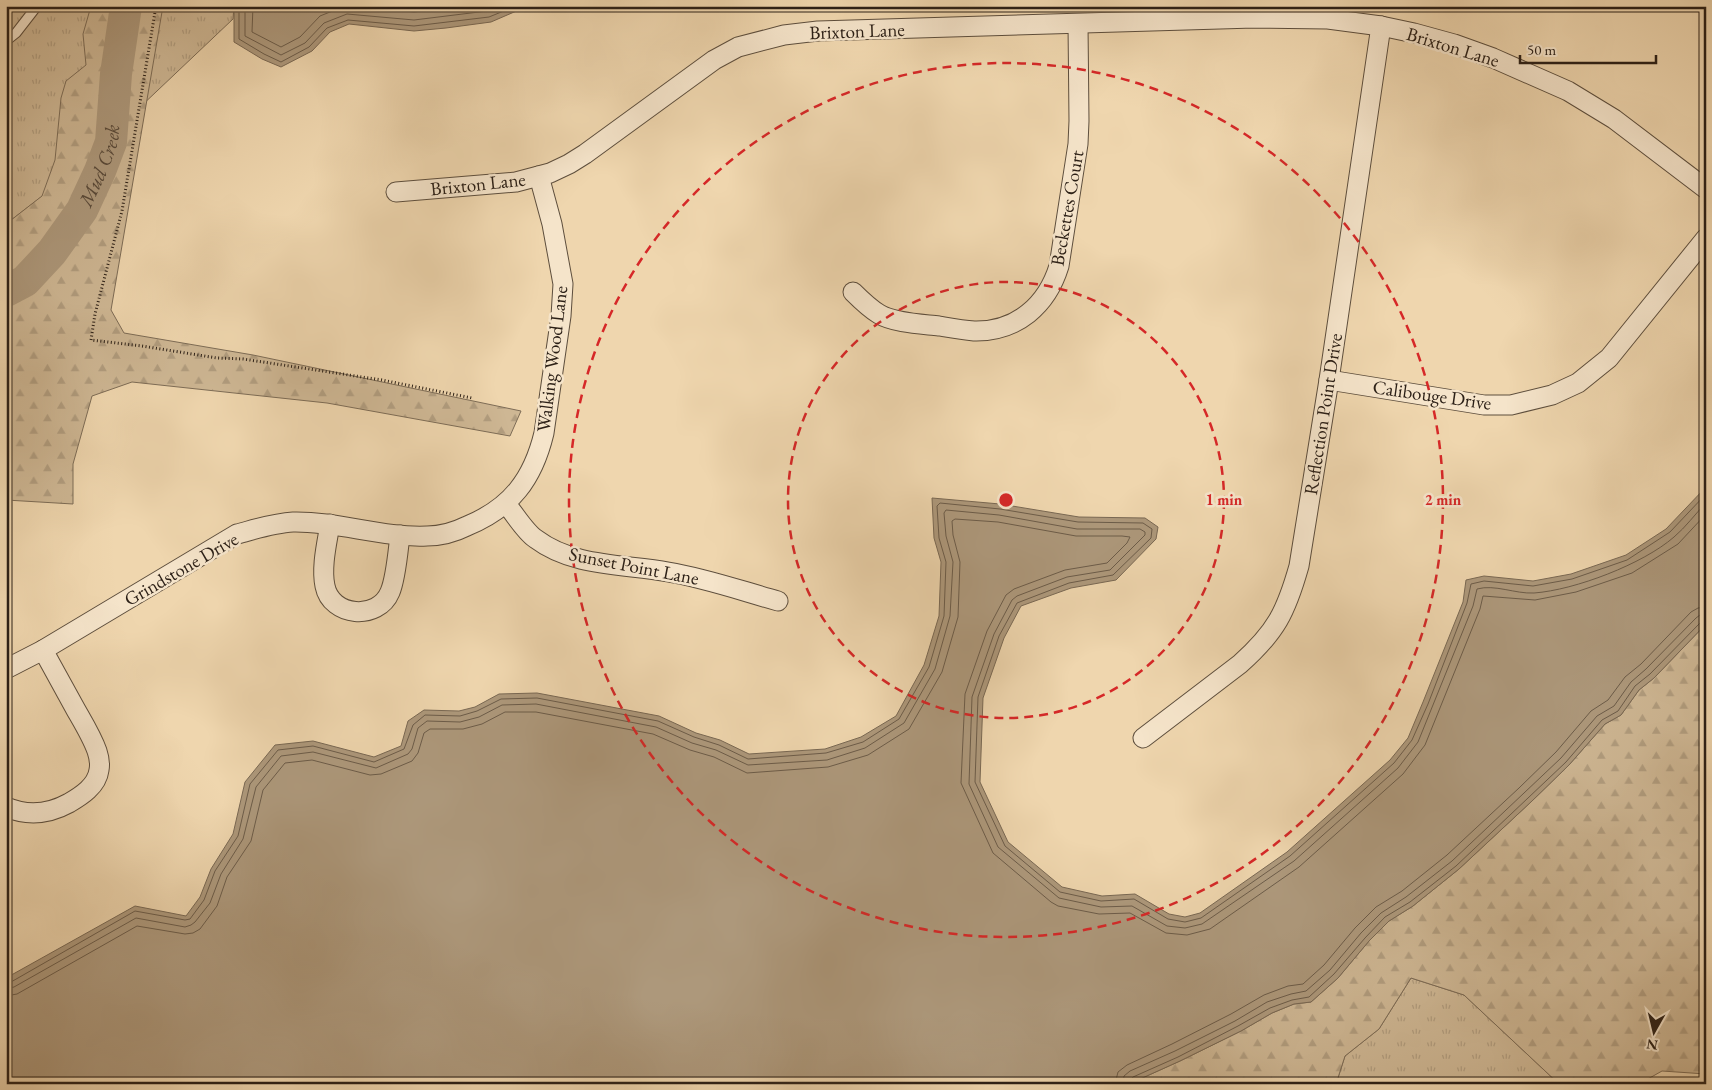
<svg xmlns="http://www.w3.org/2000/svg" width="1712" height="1090" font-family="'EB Garamond',serif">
<defs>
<pattern id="grass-tufts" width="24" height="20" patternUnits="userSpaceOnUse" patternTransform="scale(1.25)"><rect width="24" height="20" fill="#ceb794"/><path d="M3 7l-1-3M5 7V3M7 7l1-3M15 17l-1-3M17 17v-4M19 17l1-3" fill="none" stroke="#b19d7f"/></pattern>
<pattern id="forest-firs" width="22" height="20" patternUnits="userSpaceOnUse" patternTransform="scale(1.25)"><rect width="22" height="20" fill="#ceb794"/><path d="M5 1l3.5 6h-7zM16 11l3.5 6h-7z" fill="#b19d7f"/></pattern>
</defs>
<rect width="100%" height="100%" fill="#efd6ae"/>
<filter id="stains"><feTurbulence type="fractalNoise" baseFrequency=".004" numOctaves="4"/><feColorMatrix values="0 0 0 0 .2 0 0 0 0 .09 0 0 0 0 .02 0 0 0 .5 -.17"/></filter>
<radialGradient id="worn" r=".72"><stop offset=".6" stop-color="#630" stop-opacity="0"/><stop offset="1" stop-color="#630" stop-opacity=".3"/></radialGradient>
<g fill="url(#grass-tufts)" stroke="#7d6c56">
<path d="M 6,6 L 234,6 L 233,19 L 62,181 L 6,224 Z"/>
<path d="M 1411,978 L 1464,995 L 1559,1084 L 1336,1084 L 1345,1056 L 1379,1029 Z"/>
</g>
<g fill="url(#forest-firs)" stroke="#7d6c56">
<path d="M 91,6 L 163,6 L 111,310 L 124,333 L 253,355 L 521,411 L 510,436 L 327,403 L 132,382 L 92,396 L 73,464 L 73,504 L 6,500 L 6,224 L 42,196 L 55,160 L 61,98 L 66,81 L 86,65 L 83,34 Z"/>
<path d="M 1706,624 L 1706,1074 L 1662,1071 L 1639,1084 L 1559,1084 L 1464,995 L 1411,978 L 1379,1029 L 1345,1056 L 1336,1084 L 1129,1084 L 1180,1061 L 1241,1031 L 1272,1013 L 1294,1004 L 1311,1002 L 1338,978 L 1369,941 L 1389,921 L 1413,906 L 1459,869 L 1532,801 L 1569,765 L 1605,724 L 1621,715 L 1639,690 L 1654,678 Z"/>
</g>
<g fill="#ad987b" stroke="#796853">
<path d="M 234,6 L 528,6 L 491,22 L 446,28 L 414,31 L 349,24 L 330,32 L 312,51 L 281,67 L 262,59 L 234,42 Z"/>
<path d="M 1706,487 L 1706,624 L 1654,678 L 1639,690 L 1621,715 L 1605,724 L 1569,765 L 1532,801 L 1459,869 L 1413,906 L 1389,921 L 1369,941 L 1338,978 L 1311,1002 L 1294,1004 L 1272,1013 L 1241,1031 L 1180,1061 L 1129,1084 L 6,1084 L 6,978 L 135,906 L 186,916 L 200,897 L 211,869 L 233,834 L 245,782 L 275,745 L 313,741 L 374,757 L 401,746 L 408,721 L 424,710 L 459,711 L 475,707 L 499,694 L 537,693 L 659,716 L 696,733 L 720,740 L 749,754 L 825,749 L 861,737 L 896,716 L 924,665 L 939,616 L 941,562 L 934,538 L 932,498 L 1000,504 L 1079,517 L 1145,518 L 1158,527 L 1156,539 L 1116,580 L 1071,588 L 1021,606 L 1004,638 L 983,698 L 980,782 L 1008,842 L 1062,887 L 1102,896 L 1135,894 L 1169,914 L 1185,917 L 1200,913 L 1287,852 L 1390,760 L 1408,738 L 1423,702 L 1463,602 L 1466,580 L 1484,576 L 1533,581 L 1571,574 L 1626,555 L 1666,529 Z"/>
</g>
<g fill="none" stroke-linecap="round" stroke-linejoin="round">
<g stroke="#6c5c49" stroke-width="1">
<path d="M 239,6 L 239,39 L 264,54 L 281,62 L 309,47 L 327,28 L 348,20 L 414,26 L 489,17 L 516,6"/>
<path d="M 245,6 L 245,36 L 281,55 L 305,43 L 324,23 L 347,14 L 414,20 L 487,11 L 499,6"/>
<path d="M 253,6 L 252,32 L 281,47 L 300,37 L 320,16 L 345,6"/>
<path d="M 356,6 L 414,12 L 465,6"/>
<path d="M 6,982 L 11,982 L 135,911 L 185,920 L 190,919 L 204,900 L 215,871 L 238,836 L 250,784 L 278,750 L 313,746 L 374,762 L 404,749 L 413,725 L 425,715 L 460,716 L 477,711 L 501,699 L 537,698 L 658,721 L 694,737 L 719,745 L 748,759 L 826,753 L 863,742 L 899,719 L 929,667 L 944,616 L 946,562 L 939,538 L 937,506 L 940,503 L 1000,509 L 1078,522 L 1143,523 L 1152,529 L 1151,538 L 1113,575 L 1069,583 L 1017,603 L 999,636 L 978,697 L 975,782 L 1005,846 L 1060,892 L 1101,901 L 1134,899 L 1168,919 L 1185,922 L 1201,918 L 1290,856 L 1394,763 L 1412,740 L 1428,704 L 1467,603 L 1471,584 L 1484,581 L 1533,586 L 1572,579 L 1627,560 L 1670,532 L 1706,494"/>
<path d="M 6,989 L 14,987 L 136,918 L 185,927 L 191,925 L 195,922 L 210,903 L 221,874 L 243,839 L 256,787 L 281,756 L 313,752 L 376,768 L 408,754 L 412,749 L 418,728 L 427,721 L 460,722 L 479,717 L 502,705 L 536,704 L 656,727 L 692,743 L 716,750 L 748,765 L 827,760 L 865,748 L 904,723 L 935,669 L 950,616 L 953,562 L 946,536 L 944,513 L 946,510 L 999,515 L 1077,529 L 1140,529 L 1145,532 L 1145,535 L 1110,570 L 1067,577 L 1017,596 L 1012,600 L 994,634 L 972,697 L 969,784 L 998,847 L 1059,898 L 1101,907 L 1132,906 L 1167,926 L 1185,928 L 1202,924 L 1294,861 L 1398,768 L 1418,742 L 1473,606 L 1477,589 C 1495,584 1515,594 1534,593 C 1575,590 1643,564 1674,537 C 1686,527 1695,514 1706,503"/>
<path d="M 6,996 L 17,994 L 137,926 L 185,934 L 193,933 L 200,929 L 217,906 L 227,877 L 251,841 L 263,790 L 285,763 L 312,760 L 370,775 L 381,774 L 412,761 L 418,753 L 424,733 L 430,729 L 463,729 L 482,724 L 505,712 L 536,712 L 653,734 L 690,750 L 714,757 L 747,773 L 828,767 L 868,755 L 909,729 L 942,672 L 958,617 L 960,562 L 953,535 L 952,521 L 955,519 L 998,522 L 1076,536 L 1122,536 L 1130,537 L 1127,543 L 1107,563 L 1065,570 L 1014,589 L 1006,595 L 987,631 L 965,694 L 961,783 L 993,853 L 1051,902 L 1058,906 L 1099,914 L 1130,913 L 1166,933 L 1187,935 L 1210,929 L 1299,867 L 1403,774 L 1425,745 L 1480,609 L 1483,596 L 1535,600 L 1576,592 L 1632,573 L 1678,544 L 1706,514"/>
<path d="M 1115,1084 L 1118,1072 L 1127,1065 L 1172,1044 L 1231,1014 L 1264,995 L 1288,986 L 1303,984 L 1324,965 L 1355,928 L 1376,907 L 1402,891 L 1447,855 L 1519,788 L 1556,752 L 1591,711 L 1608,700 L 1625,677 L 1641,664 L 1691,612 L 1698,608 L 1706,607"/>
<path d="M 1123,1084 L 1124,1076 L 1130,1071 L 1175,1051 L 1235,1021 L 1267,1002 L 1291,994 L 1306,991 L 1330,970 L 1361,933 L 1381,913 L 1406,897 L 1452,861 L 1524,793 L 1561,758 L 1597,716 L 1614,706 L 1631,682 L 1646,669 L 1696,618 L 1700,615 L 1706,615"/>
<path d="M 1129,1084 L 1130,1080 L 1133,1077 L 1178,1057 L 1238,1026 L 1270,1008 L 1292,1000 L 1309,997 L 1334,974 L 1365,938 L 1385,917 L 1410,902 L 1456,866 L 1528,798 L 1566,762 L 1602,720 L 1618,711 L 1635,686 L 1650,674 L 1700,623 L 1706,621"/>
</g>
<path stroke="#ad987b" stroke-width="32" id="s1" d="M 6,291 L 25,281 L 52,252 L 82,210 L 100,171 L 111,142 L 116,74 L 126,6"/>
<defs>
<path id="service" d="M 6,41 L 16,33 L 37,6"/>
<g id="minor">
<path d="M 396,192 L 516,182 L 550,173 L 569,164 L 585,154 L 714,60 L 738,47 L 784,35 L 818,31 L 1254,18 L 1328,19 L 1381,26 L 1414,33 L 1454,44 L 1493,58 L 1568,91 L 1614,119 L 1706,189"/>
<path d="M 853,292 C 861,300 869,308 879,314 C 894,323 922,324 939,326 C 951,328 962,330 974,331 C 1017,332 1047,305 1059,266 L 1078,144 L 1079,121 L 1078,24"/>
<path d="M 1329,380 L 1484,405 L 1511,405 L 1552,395 L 1578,383 L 1609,358 L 1706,238"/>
<path d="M 506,504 C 515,514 525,532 536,539 C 573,567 624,564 668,572 C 705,578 742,591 778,601"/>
<path d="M 330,524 C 327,543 321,567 325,586 C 331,617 378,621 390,592 C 396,578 398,551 400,535"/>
<path d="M 6,669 L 43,650 L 237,534 C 256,529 274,523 293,522 C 338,521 382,538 427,536 C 440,536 455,532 467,526 C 511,508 533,479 544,433 L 561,316 L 563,284 L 552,224 L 539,176"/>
<path d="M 1143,738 L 1240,664 C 1276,632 1286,612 1299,566 L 1329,380 L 1381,26"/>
<path d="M 6,807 C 27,816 49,814 69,803 C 81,796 97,786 99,770 C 100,765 99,757 97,751 C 92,737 84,724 76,710 C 65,690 54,670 43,650"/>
</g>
</defs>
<use href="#service" stroke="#5d4e3d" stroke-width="11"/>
<use href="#minor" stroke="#5d4e3d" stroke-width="21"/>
<path stroke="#2c2017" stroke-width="3" stroke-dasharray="1 2.5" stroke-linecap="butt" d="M 156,6 L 122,211 L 95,314 L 91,340 L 142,346 L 217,358 L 243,359 L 382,380 L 472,398"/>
<use href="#service" stroke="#f5e4ca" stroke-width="9"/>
<use href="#minor" stroke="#f5e4ca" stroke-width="19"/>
</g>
<g fill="none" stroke="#d62828" stroke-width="2.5" stroke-dasharray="9 6">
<circle cx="1006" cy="500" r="218"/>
<circle cx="1006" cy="500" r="437"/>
</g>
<g text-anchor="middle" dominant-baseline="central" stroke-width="5" stroke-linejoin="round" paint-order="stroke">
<g font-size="19" fill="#2c2017" stroke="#f5e4ca">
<text transform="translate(857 31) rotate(-2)">Brixton Lane</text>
<text transform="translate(1453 47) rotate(17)">Brixton Lane</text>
<text transform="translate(478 184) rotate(-6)">Brixton Lane</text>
<text transform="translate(1067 208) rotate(-80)">Beckettes Court</text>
<text transform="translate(552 359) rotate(-83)">Walking Wood Lane</text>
<text transform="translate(1432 395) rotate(8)">Calibouge Drive</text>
<text transform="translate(1323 414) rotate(-81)">Reflection Point Drive</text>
<text transform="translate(634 566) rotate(11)">Sunset Point Lane</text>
<text transform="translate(181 569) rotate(-30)">Grindstone Drive</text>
</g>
<g font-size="20" font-style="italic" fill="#594a3a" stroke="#f5e4ca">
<text stroke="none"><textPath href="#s1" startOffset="161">Mud Creek</textPath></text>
</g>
</g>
<circle cx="1006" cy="500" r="8" fill="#d62828" stroke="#f5e4ca" stroke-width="2.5"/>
<g font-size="15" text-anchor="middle" font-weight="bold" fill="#d62828" stroke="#f5e4ca" stroke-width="5" stroke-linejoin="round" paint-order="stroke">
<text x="1224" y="505">1 min</text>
<text x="1443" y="505">2 min</text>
</g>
<rect width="1712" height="1090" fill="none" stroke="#efd6ae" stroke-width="25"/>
<rect x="8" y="8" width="1697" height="1075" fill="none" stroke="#2c2017" stroke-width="2.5"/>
<rect x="12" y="12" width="1687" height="1065" fill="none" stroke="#2c2017"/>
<g transform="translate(1654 1032) rotate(188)" stroke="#f5e4ca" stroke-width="4" paint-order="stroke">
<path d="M0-4L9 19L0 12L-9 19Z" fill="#2c2017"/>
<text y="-8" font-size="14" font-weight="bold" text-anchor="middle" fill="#2c2017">N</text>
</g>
<path d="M1520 55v8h136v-8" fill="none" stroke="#2c2017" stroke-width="2.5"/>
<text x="1527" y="55" font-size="15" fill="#2c2017" stroke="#f5e4ca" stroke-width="4" paint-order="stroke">50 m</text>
<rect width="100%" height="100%" filter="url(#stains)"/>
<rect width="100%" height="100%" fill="url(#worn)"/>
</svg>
